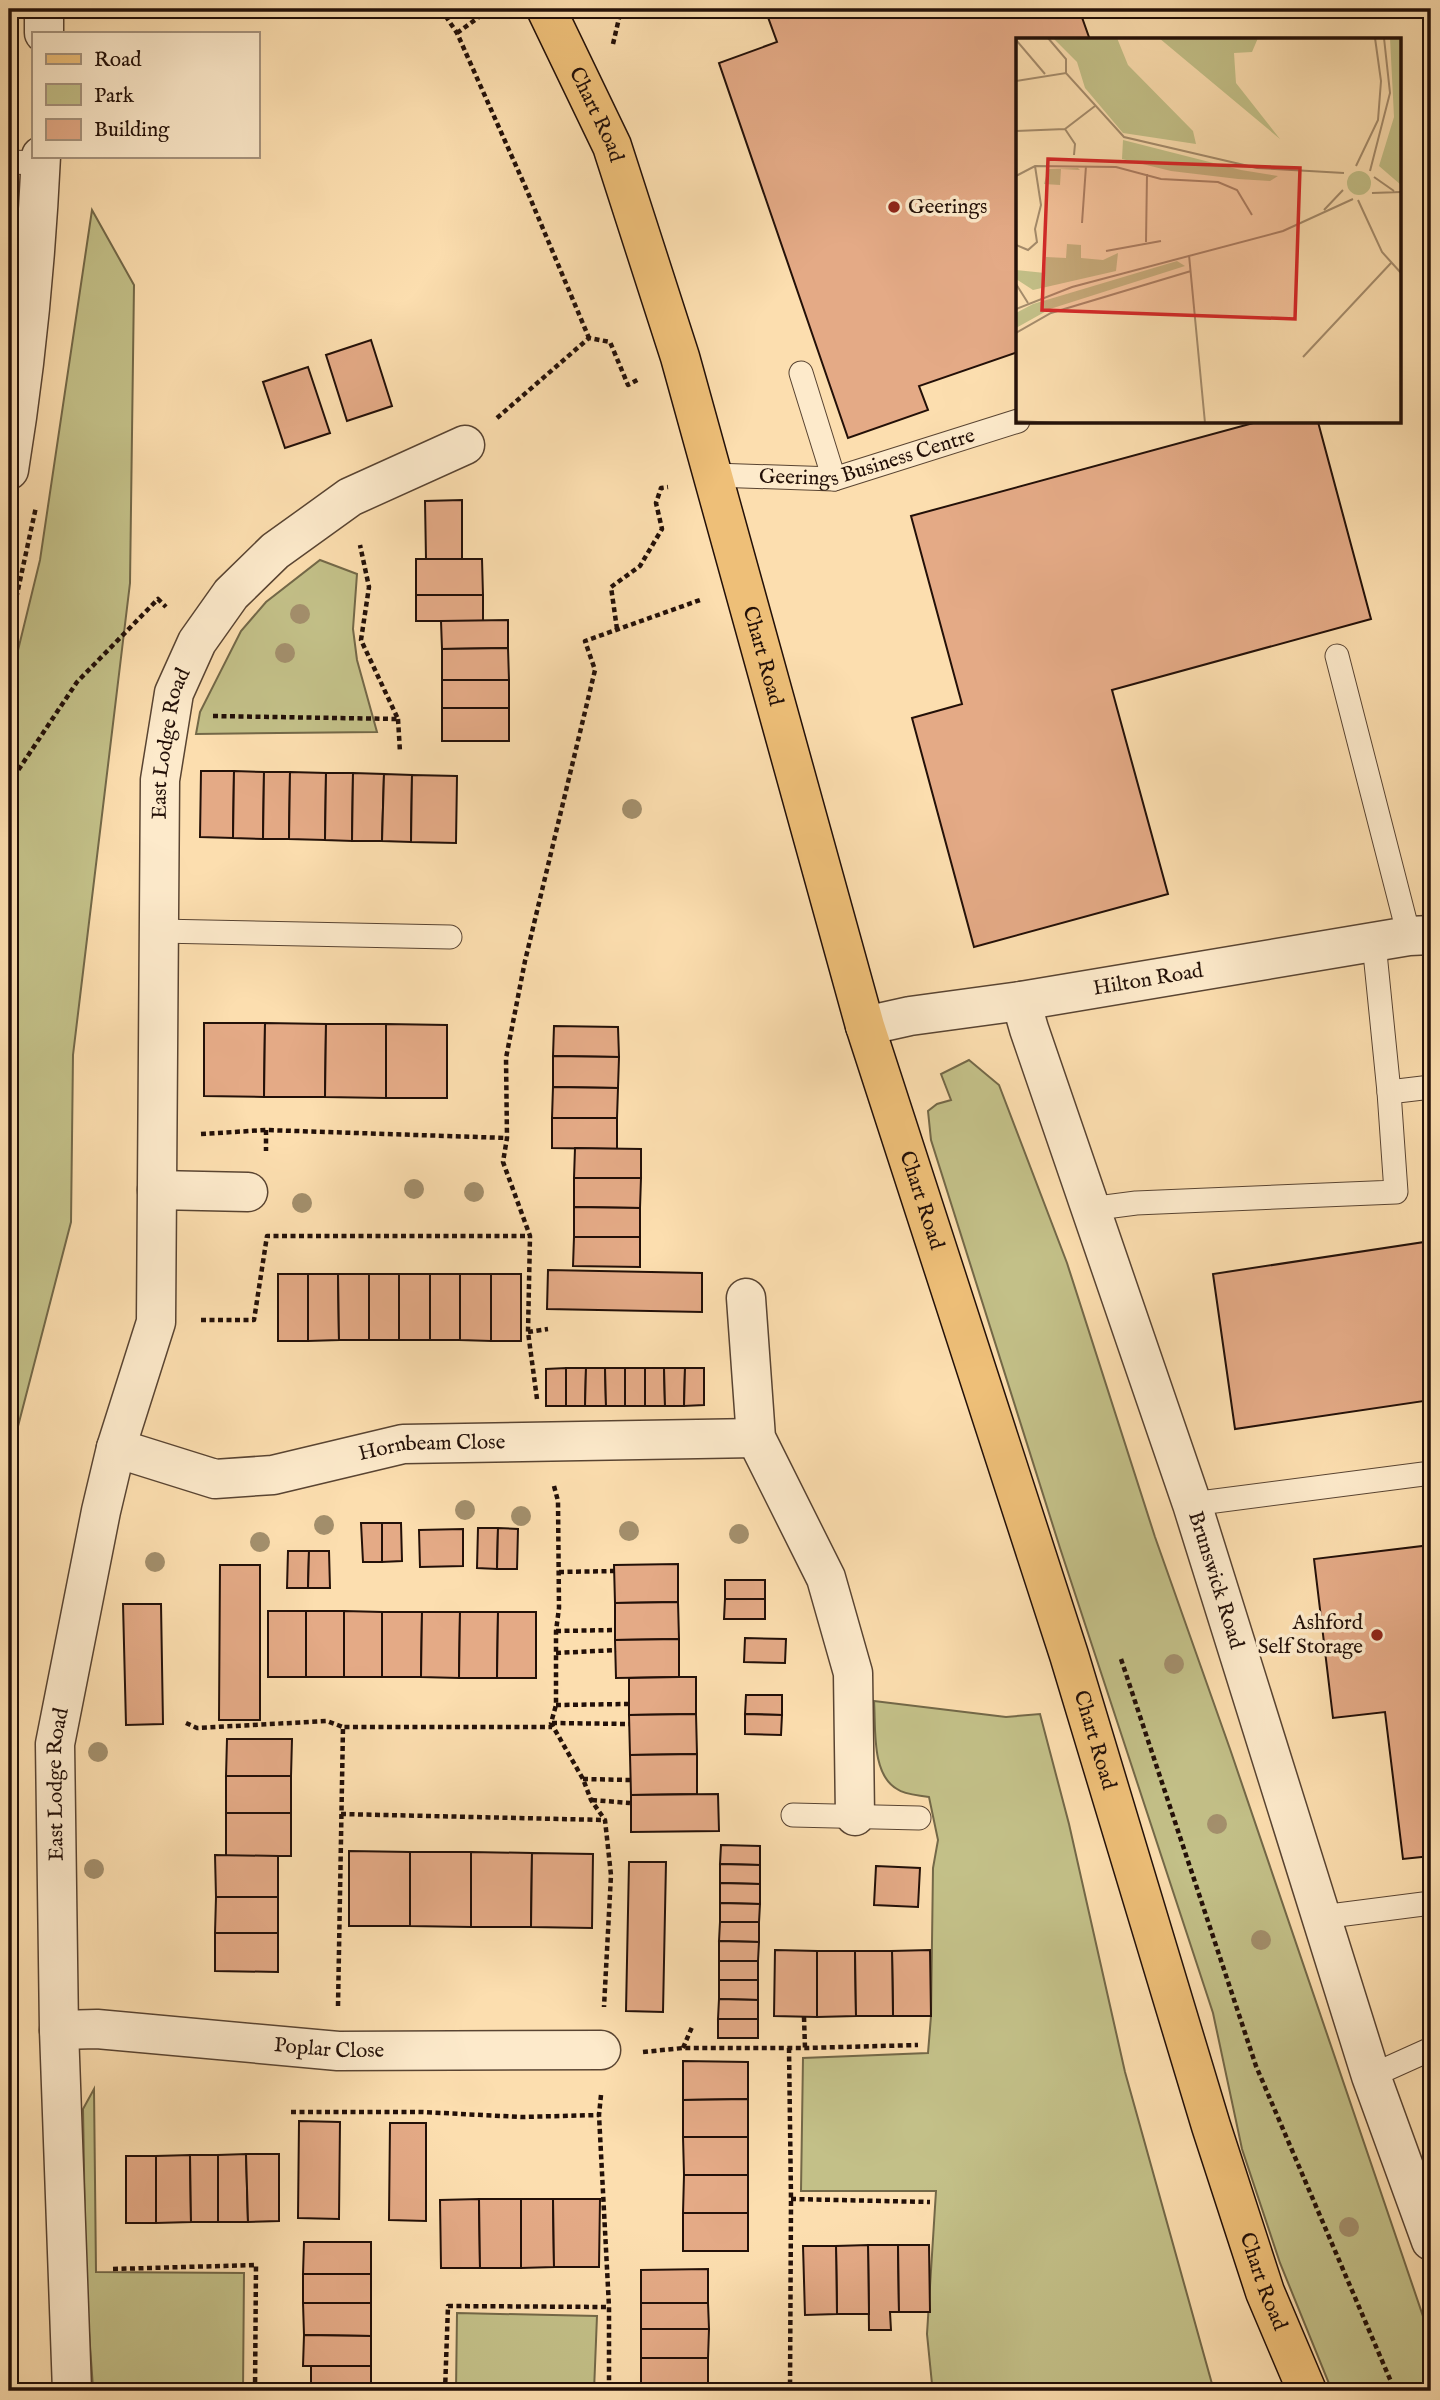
<svg xmlns="http://www.w3.org/2000/svg" width="1440" height="2400" font-family="'IM FELL English',serif">
<rect width="100%" height="100%" fill="#fcdeaf"/>
<filter id="stains"><feTurbulence type="fractalNoise" baseFrequency=".00286" numOctaves="4"/><feColorMatrix values="0 0 0 0 .2 0 0 0 0 .09 0 0 0 0 .02 0 0 0 .5 -.17"/></filter>
<radialGradient id="worn" r=".72"><stop offset=".6" stop-color="#630" stop-opacity="0"/><stop offset="1" stop-color="#630" stop-opacity=".3"/></radialGradient>
<g fill="#c3c088" stroke="#736848" stroke-width="2">
<path d="M 92,210 L 134,285 L 130,583 L 73,1055 L 71,1222 L 9,1461 L 9,687 L 40,560 Z"/>
<path d="M 320,560 L 357,574 L 353,629 L 357,660 L 377,732 L 196,734 L 200,712 L 241,631 L 266,602 Z"/>
<path d="M 969,1060 L 999,1085 L 1067,1263 L 1155,1537 L 1230,1749 L 1426,2325 L 1431,2334 L 1431,2391 L 1332,2391 L 1280,2263 L 1242,2149 L 1213,2013 L 1060,1548 L 931,1140 L 928,1111 L 937,1104 L 951,1100 L 941,1074 Z"/>
<path d="M 874,1701 L 1006,1717 L 1040,1714 L 1069,1824 L 1125,2072 L 1214,2391 L 1086,2391 L 1086,2386 L 932,2384 L 927,2334 L 936,2191 L 801,2191 L 803,2058 L 928,2053 L 931,2016 L 933,1868 L 938,1840 L 929,1797 C 919,1795 905,1795 897,1789 C 871,1774 876,1728 874,1701 Z"/>
<path d="M 94,2089 L 96,2272 L 244,2273 L 243,2391 L 95,2391 L 93,2388 L 86,2289 L 83,2109 Z"/>
<path d="M 457,2313 L 597,2316 L 594,2391 L 456,2391 Z"/>
</g>
<g fill="#e4aa86" stroke="#231008" stroke-width="2">
<path d="M 765,9 L 1079,9 L 1090,40 L 1018,40 L 1018,352 L 919,386 L 928,410 L 848,438 L 719,63 L 777,42 Z"/>
<path d="M 371,340 L 392,406 L 347,421 L 326,355 Z"/>
<path d="M 308,367 L 330,433 L 285,448 L 263,382 Z"/>
<path d="M 1257,422 L 1318,422 L 1371,619 L 1112,690 L 1168,894 L 974,947 L 912,718 L 962,704 L 911,516 Z"/>
<path d="M 462,500 L 462,559 L 426,559 L 425,501 Z"/>
<path d="M 416,559 L 482,559 L 483,595 L 416,595 Z"/>
<rect x="416" y="595" width="67" height="26"/>
<path d="M 508,620 L 508,648 L 442,649 L 441,621 Z"/>
<path d="M 508,648 L 509,680 L 442,680 L 442,649 Z"/>
<rect x="442" y="680" width="67" height="28"/>
<rect x="442" y="708" width="67" height="33"/>
<path d="M 201,771 L 234,771 L 233,838 L 200,837 Z"/>
<path d="M 234,771 L 264,772 L 263,839 L 233,838 Z"/>
<path d="M 264,772 L 290,772 L 289,839 L 263,839 Z"/>
<path d="M 290,772 L 326,773 L 325,840 L 289,839 Z"/>
<path d="M 326,773 L 353,773 L 352,841 L 325,840 Z"/>
<path d="M 353,773 L 384,774 L 382,841 L 352,841 Z"/>
<path d="M 384,774 L 412,775 L 411,842 L 382,841 Z"/>
<path d="M 412,775 L 457,776 L 456,843 L 411,842 Z"/>
<path d="M 204,1023 L 265,1023 L 264,1097 L 204,1096 Z"/>
<path d="M 265,1023 L 326,1024 L 325,1097 L 264,1097 Z"/>
<path d="M 326,1024 L 386,1024 L 386,1098 L 325,1097 Z"/>
<path d="M 386,1024 L 447,1025 L 447,1098 L 386,1098 Z"/>
<path d="M 554,1026 L 618,1027 L 619,1057 L 553,1056 Z"/>
<path d="M 553,1056 L 619,1057 L 618,1088 L 553,1087 Z"/>
<path d="M 553,1087 L 618,1088 L 617,1118 L 552,1118 Z"/>
<path d="M 552,1118 L 617,1118 L 617,1149 L 552,1148 Z"/>
<path d="M 575,1148 L 641,1149 L 641,1178 L 574,1178 Z"/>
<path d="M 574,1178 L 641,1178 L 640,1208 L 574,1207 Z"/>
<path d="M 574,1207 L 640,1208 L 640,1237 L 574,1237 Z"/>
<path d="M 574,1237 L 640,1237 L 640,1267 L 573,1266 Z"/>
<path d="M 1431,1241 L 1431,1400 L 1235,1429 L 1213,1274 Z"/>
<path d="M 548,1270 L 702,1273 L 702,1312 L 547,1309 Z"/>
<rect x="278" y="1274" width="30" height="67"/>
<path d="M 308,1274 L 338,1274 L 339,1340 L 308,1341 Z"/>
<path d="M 338,1274 L 369,1274 L 369,1340 L 339,1340 Z"/>
<rect x="369" y="1274" width="30" height="66"/>
<rect x="399" y="1274" width="31" height="66"/>
<rect x="430" y="1274" width="30" height="66"/>
<path d="M 460,1274 L 491,1274 L 491,1341 L 460,1340 Z"/>
<rect x="491" y="1274" width="30" height="67"/>
<path d="M 566,1368 L 566,1406 L 546,1406 L 546,1369 Z"/>
<path d="M 566,1368 L 586,1368 L 585,1406 L 566,1406 Z"/>
<path d="M 586,1368 L 605,1368 L 606,1406 L 585,1406 Z"/>
<path d="M 605,1368 L 625,1368 L 625,1406 L 606,1406 Z"/>
<rect x="625" y="1368" width="20" height="38"/>
<path d="M 645,1368 L 664,1368 L 665,1406 L 645,1406 Z"/>
<path d="M 664,1368 L 685,1368 L 684,1406 L 665,1406 Z"/>
<path d="M 685,1368 L 704,1368 L 704,1405 L 684,1406 Z"/>
<path d="M 361,1523 L 382,1523 L 382,1562 L 363,1562 Z"/>
<path d="M 382,1523 L 401,1523 L 402,1561 L 382,1562 Z"/>
<path d="M 478,1528 L 498,1528 L 497,1569 L 477,1568 Z"/>
<path d="M 498,1528 L 518,1529 L 517,1569 L 497,1569 Z"/>
<path d="M 463,1529 L 463,1566 L 420,1567 L 419,1530 Z"/>
<path d="M 1431,1545 L 1431,1856 L 1403,1859 L 1385,1712 L 1333,1718 L 1314,1559 Z"/>
<path d="M 288,1551 L 309,1551 L 308,1588 L 287,1588 Z"/>
<path d="M 309,1551 L 329,1551 L 330,1588 L 308,1588 Z"/>
<path d="M 678,1564 L 678,1602 L 615,1603 L 614,1565 Z"/>
<path d="M 220,1565 L 260,1565 L 260,1720 L 219,1720 Z"/>
<rect x="725" y="1580" width="40" height="19"/>
<path d="M 725,1599 L 765,1599 L 765,1619 L 724,1619 Z"/>
<path d="M 678,1602 L 679,1639 L 615,1640 L 615,1603 Z"/>
<path d="M 123,1604 L 161,1604 L 163,1724 L 126,1725 Z"/>
<rect x="268" y="1611" width="38" height="66"/>
<rect x="306" y="1611" width="38" height="66"/>
<path d="M 344,1611 L 382,1612 L 382,1677 L 344,1677 Z"/>
<path d="M 382,1612 L 422,1612 L 421,1677 L 382,1677 Z"/>
<path d="M 422,1612 L 460,1612 L 459,1678 L 421,1677 Z"/>
<path d="M 460,1612 L 498,1612 L 497,1678 L 459,1678 Z"/>
<path d="M 498,1612 L 536,1612 L 536,1678 L 497,1678 Z"/>
<path d="M 745,1638 L 786,1639 L 785,1663 L 744,1662 Z"/>
<path d="M 679,1639 L 679,1677 L 616,1678 L 615,1640 Z"/>
<path d="M 679,1677 L 696,1677 L 696,1714 L 629,1715 L 629,1678 Z"/>
<path d="M 746,1695 L 782,1695 L 782,1715 L 745,1714 Z"/>
<path d="M 696,1714 L 697,1754 L 630,1755 L 629,1715 Z"/>
<path d="M 745,1714 L 782,1715 L 781,1735 L 745,1734 Z"/>
<path d="M 227,1739 L 292,1739 L 291,1776 L 226,1776 Z"/>
<path d="M 697,1754 L 697,1794 L 631,1795 L 630,1755 Z"/>
<rect x="226" y="1776" width="65" height="37"/>
<path d="M 718,1794 L 719,1831 L 631,1832 L 631,1795 Z"/>
<rect x="226" y="1813" width="65" height="43"/>
<path d="M 721,1845 L 760,1846 L 760,1865 L 720,1864 Z"/>
<path d="M 349,1851 L 410,1852 L 410,1926 L 349,1926 Z"/>
<path d="M 410,1852 L 471,1852 L 471,1927 L 410,1926 Z"/>
<path d="M 471,1852 L 532,1853 L 531,1927 L 471,1927 Z"/>
<path d="M 532,1853 L 593,1854 L 592,1928 L 531,1927 Z"/>
<path d="M 215,1855 L 278,1856 L 278,1897 L 216,1897 Z"/>
<path d="M 629,1862 L 666,1862 L 663,2012 L 626,2011 Z"/>
<path d="M 720,1864 L 760,1865 L 760,1884 L 720,1883 Z"/>
<path d="M 876,1866 L 920,1868 L 918,1907 L 874,1905 Z"/>
<path d="M 720,1883 L 760,1884 L 760,1904 L 720,1903 Z"/>
<path d="M 216,1897 L 278,1897 L 278,1933 L 215,1933 Z"/>
<path d="M 720,1903 L 760,1904 L 759,1922 L 720,1922 Z"/>
<path d="M 720,1922 L 759,1922 L 759,1942 L 719,1941 Z"/>
<path d="M 215,1933 L 278,1933 L 278,1972 L 215,1971 Z"/>
<path d="M 719,1941 L 759,1942 L 758,1961 L 719,1961 Z"/>
<path d="M 775,1950 L 817,1951 L 817,2017 L 774,2016 Z"/>
<path d="M 930,1950 L 931,2016 L 893,2016 L 892,1951 Z"/>
<path d="M 817,1951 L 855,1951 L 856,2016 L 817,2017 Z"/>
<path d="M 855,1951 L 892,1951 L 893,2016 L 856,2016 Z"/>
<rect x="719" y="1961" width="39" height="19"/>
<path d="M 719,1980 L 758,1980 L 758,2000 L 719,1999 Z"/>
<path d="M 719,1999 L 758,2000 L 758,2019 L 718,2019 Z"/>
<rect x="718" y="2019" width="40" height="19"/>
<path d="M 683,2061 L 748,2062 L 748,2099 L 683,2100 Z"/>
<path d="M 748,2099 L 748,2137 L 683,2137 L 683,2100 Z"/>
<path d="M 299,2121 L 340,2122 L 339,2219 L 298,2218 Z"/>
<path d="M 390,2123 L 426,2123 L 426,2221 L 389,2220 Z"/>
<path d="M 683,2137 L 748,2137 L 748,2175 L 684,2175 Z"/>
<path d="M 246,2154 L 248,2222 L 218,2222 L 218,2155 Z"/>
<path d="M 246,2154 L 279,2154 L 279,2221 L 248,2222 Z"/>
<path d="M 190,2155 L 191,2222 L 156,2223 L 156,2156 Z"/>
<path d="M 190,2155 L 218,2155 L 218,2222 L 191,2222 Z"/>
<rect x="126" y="2156" width="30" height="67"/>
<path d="M 684,2175 L 748,2175 L 748,2213 L 683,2213 Z"/>
<path d="M 479,2199 L 480,2268 L 441,2268 L 440,2200 Z"/>
<path d="M 479,2199 L 521,2199 L 521,2268 L 480,2268 Z"/>
<path d="M 521,2199 L 553,2199 L 554,2267 L 521,2268 Z"/>
<path d="M 553,2199 L 600,2199 L 599,2267 L 554,2267 Z"/>
<rect x="683" y="2213" width="65" height="38"/>
<path d="M 304,2242 L 371,2242 L 371,2274 L 303,2274 Z"/>
<path d="M 868,2245 L 898,2245 L 899,2312 L 890,2312 L 891,2330 L 869,2330 Z"/>
<path d="M 868,2245 L 869,2314 L 837,2314 L 836,2246 Z"/>
<path d="M 898,2245 L 929,2245 L 930,2312 L 899,2312 Z"/>
<path d="M 803,2246 L 836,2246 L 837,2314 L 805,2315 Z"/>
<path d="M 708,2269 L 708,2303 L 641,2303 L 641,2270 Z"/>
<rect x="303" y="2274" width="68" height="29"/>
<path d="M 303,2303 L 371,2303 L 371,2336 L 304,2335 Z"/>
<path d="M 641,2303 L 708,2303 L 709,2329 L 641,2329 Z"/>
<path d="M 641,2329 L 709,2329 L 708,2358 L 641,2358 Z"/>
<path d="M 304,2335 L 371,2336 L 371,2366 L 303,2366 Z"/>
<rect x="641" y="2358" width="67" height="26"/>
<rect x="311" y="2366" width="60" height="25"/>
<path d="M 951,2383 L 992,2384 L 992,2391 L 951,2391 Z"/>
<rect x="641" y="2384" width="67" height="7"/>
<path d="M 1086,2385 L 1086,2391 L 1048,2391 L 1048,2386 Z"/>
</g>
<g fill="none" stroke-linecap="round" stroke-linejoin="round">
<defs>
<g id="lane">
<path d="M 9,162 L 41,163"/>
<path d="M 801,373 L 834,479"/>
<path id="s1" d="M 714,475 L 834,479 L 1018,421"/>
<path d="M 1337,656 L 1409,936"/>
<path d="M 159,931 L 450,937"/>
<path d="M 1374,943 L 1389,1092"/>
<path d="M 1090,1209 L 1136,1203 L 1396,1192 L 1389,1092 L 1431,1087"/>
<path d="M 1192,1504 L 1431,1473"/>
<path d="M 793,1815 L 919,1818"/>
<path d="M 1322,1917 L 1431,1903"/>
<path d="M 1371,2076 L 1431,2049"/>
</g>
<g id="street">
<path d="M 44,33 L 44,9"/>
<path d="M 9,470 C 26,366 36,261 41,156"/>
<path id="s2" d="M 1021,1001 L 1029,1029 L 1192,1504 L 1371,2076 L 1431,2241"/>
<path id="s3" d="M 865,1026 L 910,1016 L 1021,1001 L 1409,936 L 1431,935"/>
<path d="M 157,1190 L 248,1192"/>
<path d="M 746,1298 L 756,1438 L 826,1578 L 853,1673 L 855,1816"/>
<path id="s4" d="M 116,1448 L 215,1479 L 273,1475 L 403,1444 L 756,1438"/>
<path id="s5" d="M 59,2030 L 97,2029 L 338,2051 L 601,2050"/>
<path id="s6" d="M 72,2391 L 59,2030 L 55,1744 L 101,1511 L 116,1448 L 156,1322 L 160,780 L 174,693 L 197,642 L 231,594 L 275,551 L 350,497 L 465,445"/>
</g>
<g id="primary">
<path id="s7" d="M 546,9 L 612,146 L 680,357 L 865,1026 L 1069,1655 L 1211,2126 L 1265,2292 L 1307,2391"/>
</g>
</defs>
<use href="#lane" stroke="#594432" stroke-width="25"/>
<use href="#street" stroke="#594432" stroke-width="41"/>
<use href="#primary" stroke="#231008" stroke-width="41"/>
<g stroke="#231008" stroke-width="4.5" stroke-dasharray="5 3.5" stroke-linecap="butt">
<path d="M 441,9 L 457,33 L 525,186 L 589,338"/>
<path d="M 457,33 L 490,9"/>
<path d="M 613,44 L 620,14 L 624,9"/>
<path d="M 497,418 L 589,338 L 610,342 L 628,385 L 639,379"/>
<path d="M 617,629 L 611,587 L 640,566 L 662,529 L 656,503 L 661,488 L 668,487"/>
<path d="M 9,631 L 36,507"/>
<path d="M 213,716 L 398,719 L 361,640 L 369,587 L 360,545"/>
<path d="M 398,719 L 400,752"/>
<path d="M 9,784 L 77,682 L 158,599 L 166,607"/>
<path d="M 266,1130 L 266,1151"/>
<path d="M 201,1134 L 266,1130 L 507,1138"/>
<path d="M 201,1320 L 254,1320 L 267,1236 L 530,1236"/>
<path d="M 528,1332 L 548,1329"/>
<path d="M 537,1399 L 528,1332 L 530,1236 L 503,1162 L 507,1138 L 506,1058 L 525,961 L 595,670 L 585,641 L 700,600"/>
<path d="M 554,1486 L 558,1501 L 559,1608 L 556,1631 L 556,1705 L 551,1723 L 583,1779 L 591,1800 L 605,1820 L 611,1875 L 604,2007"/>
<path d="M 559,1572 L 615,1571"/>
<path d="M 556,1631 L 615,1630"/>
<path d="M 556,1653 L 616,1650"/>
<path d="M 1121,1659 L 1256,2066 L 1395,2391"/>
<path d="M 556,1705 L 629,1704"/>
<path d="M 186,1723 L 197,1728 L 327,1721 L 343,1727"/>
<path d="M 552,1723 L 629,1724"/>
<path d="M 583,1779 L 630,1780"/>
<path d="M 592,1800 L 630,1803"/>
<path d="M 341,1814 L 605,1820"/>
<path d="M 338,2006 L 343,1727 L 552,1727"/>
<path d="M 804,2017 L 805,2048"/>
<path d="M 683,2048 L 692,2027"/>
<path d="M 789,2048 L 791,2199 L 790,2391"/>
<path d="M 643,2052 L 683,2048 L 805,2048 L 918,2045"/>
<path d="M 601,2095 L 599,2115 L 609,2307 L 609,2391"/>
<path d="M 291,2112 L 422,2112 L 521,2117 L 599,2115"/>
<path d="M 791,2199 L 930,2202"/>
<path d="M 113,2269 L 256,2265 L 255,2391"/>
<path d="M 445,2391 L 448,2306 L 609,2307"/>
</g>
<use href="#lane" stroke="#fdeacb" stroke-width="23"/>
<use href="#street" stroke="#fdeacb" stroke-width="38"/>
<use href="#primary" stroke="#eebf78" stroke-width="38"/>
</g>
<g fill="#a38f6c">
<circle cx="300" cy="614" r="10"/>
<circle cx="285" cy="653" r="10"/>
<circle cx="632" cy="809" r="10"/>
<circle cx="414" cy="1189" r="10"/>
<circle cx="474" cy="1192" r="10"/>
<circle cx="302" cy="1203" r="10"/>
<circle cx="465" cy="1510" r="10"/>
<circle cx="521" cy="1516" r="10"/>
<circle cx="324" cy="1525" r="10"/>
<circle cx="629" cy="1531" r="10"/>
<circle cx="739" cy="1534" r="10"/>
<circle cx="260" cy="1542" r="10"/>
<circle cx="155" cy="1562" r="10"/>
<circle cx="1174" cy="1664" r="10"/>
<circle cx="98" cy="1752" r="10"/>
<circle cx="1217" cy="1824" r="10"/>
<circle cx="94" cy="1869" r="10"/>
<circle cx="1261" cy="1940" r="10"/>
<circle cx="1349" cy="2227" r="10"/>
</g>
<g fill="#8f2418" stroke="#fdeacb" stroke-width="2.5">
<circle cx="894" cy="207" r="7"/>
<circle cx="1377" cy="1635" r="7"/>
</g>
<g text-anchor="middle" dominant-baseline="central" stroke-width="7" stroke-linejoin="round" paint-order="stroke">
<g font-size="21" fill="#231008" stroke="#fdeacb">
<text stroke="none"><textPath href="#s7" startOffset="117">Chart Road</textPath></text>
<text stroke="none"><textPath href="#s1" startOffset="156">Geerings Business Centre</textPath></text>
<text stroke="none"><textPath href="#s7" startOffset="684">Chart Road</textPath></text>
<text stroke="none"><textPath href="#s6" startOffset="1661">East Lodge Road</textPath></text>
<text stroke="none"><textPath href="#s3" startOffset="287">Hilton Road</textPath></text>
<text stroke="none"><textPath href="#s7" startOffset="1251">Chart Road</textPath></text>
<text stroke="none"><textPath href="#s4" startOffset="324">Hornbeam Close</textPath></text>
<text stroke="none"><textPath href="#s2" startOffset="611">Brunswick Road</textPath></text>
<text stroke="none"><textPath href="#s7" startOffset="1818">Chart Road</textPath></text>
<text stroke="none"><textPath href="#s6" startOffset="607">East Lodge Road</textPath></text>
<text stroke="none"><textPath href="#s5" startOffset="271">Poplar Close</textPath></text>
<text stroke="none"><textPath href="#s7" startOffset="2385">Chart Road</textPath></text>
</g>
<g font-size="21" fill="#231008" stroke="#fdeacb" text-anchor="start">
<text x="908" y="207">Geerings</text>
<text x="1363" y="1623" text-anchor="end">Ashford<tspan x="1363" dy="24">Self Storage</tspan></text>
</g>
</g>
<g transform="translate(1016 38)">
<rect width="385" height="385" fill="#fcdeaf"/>
<path d="M 37,0 L 101,0 L 112,27 L 177,93 L 180,106 L 107,95 L 69,50 L 61,24 ZM 143,0 L 242,0 L 236,14 L 218,15 L 220,45 L 264,101 ZM 374,0 L 385,0 L 385,147 L 363,128 L 378,79 ZM 107,102 L 225,132 L 262,138 L 254,143 L 222,141 L 155,133 L 106,121 ZM 32,131 L 62,130 L 64,132 L 45,131 L 44,147 L 28,146 ZM331 145a12 12 0 1 1 24 0a12 12 0 1 1-24 0ZM 51,206 L 65,207 L 65,220 L 87,222 L 102,215 L 100,233 L 17,252 L 0,241 L 0,232 L 29,235 L 30,219 L 50,220 ZM 161,223 L 169,228 L 34,271 L 0,290 L 0,275 L 17,266 Z" fill="#c3c088"/>
<path fill="none" stroke="#a58c6c" stroke-width="2" d="M 32,0 L 50,21 L 50,35M 0,2 L 29,36M 0,43 L 50,35 L 108,99 L 241,130 L 328,135M 49,91 L 59,106 L 58,117M 0,93 L 49,91 L 79,68M 340,128 L 362,82 L 365,43 L 359,0M 354,133 L 374,55 L 368,0M 0,138 L 19,128 L 100,129 L 145,141 L 202,144 L 221,152 L 236,177M 358,139 L 378,153M 356,155 L 385,154M 342,162 L 366,214 L 385,235M 308,172 L 327,152M 66,185 L 70,128M 130,204 L 131,136M 0,207 L 12,212 L 21,204 L 19,191 L 25,167 L 19,128M 90,213 L 145,203M 173,217 L 189,385M 0,246 L 12,265M 0,271 L 56,249 L 267,193 L 337,161M 0,295 L 35,275 L 175,233M 287,319 L 375,225M 0,383 L 44,385"/>
<path fill="#d62828" fill-opacity="0.15" stroke="#d62828" stroke-width="3.5" d="M 32,121 L 284,130 L 279,281 L 26,272 Z"/>
<rect width="385" height="385" fill="none" stroke="#231008" stroke-width="3.5"/>
</g>
<rect width="1440" height="2400" fill="none" stroke="#fcdeaf" stroke-width="35"/>
<rect x="10" y="10" width="1419" height="2379" fill="none" stroke="#231008" stroke-width="3.5"/>
<rect x="18" y="18" width="1405" height="2365" fill="none" stroke="#231008" stroke-width="2"/>
<rect x="32" y="32" width="228" height="126" fill="#fdeacb" stroke="#a6937d" stroke-width="2"/>
<rect x="46" y="54" width="35" height="10" fill="#eebf78" stroke="#a6937d" stroke-width="2"/>
<text x="94" y="66" font-size="21" fill="#231008">Road</text>
<rect x="46" y="84" width="35" height="21" fill="#c3c088" stroke="#a6937d" stroke-width="2"/>
<text x="94" y="102" font-size="21" fill="#231008">Park</text>
<rect x="46" y="119" width="35" height="21" fill="#e4aa86" stroke="#a6937d" stroke-width="2"/>
<text x="94" y="136" font-size="21" fill="#231008">Building</text>
<rect width="100%" height="100%" filter="url(#stains)"/>
<rect width="100%" height="100%" fill="url(#worn)"/>
</svg>
